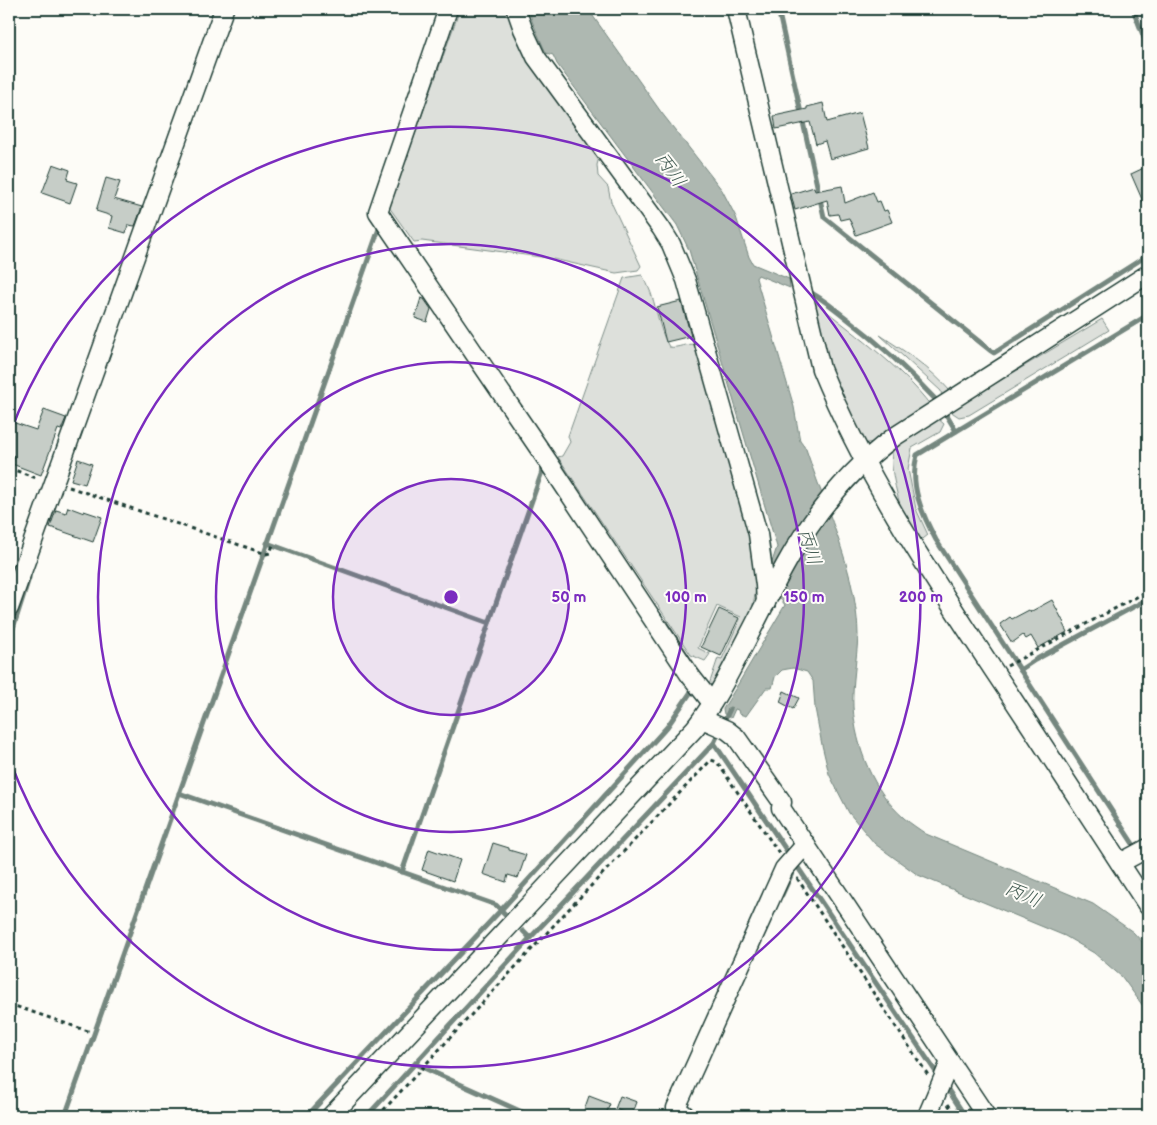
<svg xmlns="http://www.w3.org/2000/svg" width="1157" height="1125" font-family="'Balsamiq Sans','Klee One',sans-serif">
<rect width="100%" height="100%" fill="#fdfcf7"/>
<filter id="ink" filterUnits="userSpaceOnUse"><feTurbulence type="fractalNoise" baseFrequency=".02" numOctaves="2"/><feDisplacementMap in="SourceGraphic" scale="10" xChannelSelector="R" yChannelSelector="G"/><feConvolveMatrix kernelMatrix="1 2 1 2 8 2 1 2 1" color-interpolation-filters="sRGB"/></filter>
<g filter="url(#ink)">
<g fill="#dde0db" stroke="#7e8e88">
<path d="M 460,9 L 511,9 L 600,154 L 597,165 L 598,176 L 608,187 L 611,202 L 641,266 L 638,270 L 616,273 L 548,258 L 422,241 L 414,242 L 389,207 Z"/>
<path d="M 642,275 C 657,297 656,325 669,347 C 678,349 687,342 696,345 L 751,530 L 757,584 L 752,610 L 711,691 L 708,688 L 718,658 L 722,659 L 741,617 L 717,606 L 698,648 L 710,654 L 705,661 L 691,655 L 558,457 L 562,456 L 570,442 L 568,436 L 624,278 Z"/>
<path d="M 810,298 C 849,330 901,366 931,406 L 875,442 L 867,443 L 861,440 L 826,367 Z"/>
<path d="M 1102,319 L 1109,330 L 969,415 L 959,417 L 950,411 Z"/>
<path d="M 880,335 C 909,354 928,366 951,392 L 942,400 L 941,391 Z"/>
<path d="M 937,418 L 944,424 L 940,432 L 912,448 L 908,469 L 916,509 L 928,535 L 919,542 C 915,536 909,529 906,523 C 901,510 887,463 893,450 C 898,442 928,425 937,418 Z"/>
</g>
<path fill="#aeb8b1" stroke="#75877f" d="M 529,9 L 588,9 L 661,112 L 722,190 L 736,217 L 749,257 L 753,264 L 789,279 L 790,288 L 758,275 L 756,278 L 794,407 L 800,441 L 806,449 C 822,498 845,547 854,597 C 856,609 858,623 858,635 C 857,659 852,683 853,707 C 856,748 873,791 904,818 C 911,824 919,829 926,834 L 1093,904 L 1133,932 L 1148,948 L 1148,1013 L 1122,977 L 1094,953 L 1065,936 L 918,875 L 875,844 L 849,813 L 829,774 L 822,745 L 815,708 L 813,681 L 807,672 L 793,668 L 782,670 L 775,677 L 772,688 L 766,688 L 746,716 L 739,714 L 738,710 L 735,709 L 731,718 L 724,714 L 723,709 L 731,696 L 785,605 L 769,584 L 772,562 L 777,547 L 689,250 L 677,225 L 557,64 L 553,55 L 546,53 L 532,21 Z"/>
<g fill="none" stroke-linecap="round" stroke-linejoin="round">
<g stroke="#75877f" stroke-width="5">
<path d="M 778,9 L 824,217 L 991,351 L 994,353 L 1148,255"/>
<path d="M 1133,9 L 1148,48"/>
<path d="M 806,290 C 821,297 832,307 845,317 C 878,342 908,370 937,401"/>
<path d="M 1148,315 L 917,455 C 909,485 922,514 936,540 L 1148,867"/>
<path d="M 947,416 L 956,431"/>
<path d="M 267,543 L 489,623"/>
<path d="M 665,622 L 701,677"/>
<path d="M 9,641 L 29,578"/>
<path d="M 1020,670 L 1035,660 L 1148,599"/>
<path d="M 714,743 L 940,1078"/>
<path d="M 179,793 L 496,905 L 507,916"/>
<path d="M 402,872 L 544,466"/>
<path d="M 782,895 L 794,869"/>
<path d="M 523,931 L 530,938"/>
<path d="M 415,1064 L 531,1116"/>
<path d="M 945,1085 L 965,1116"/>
<path d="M 65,1116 L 381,223"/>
<path d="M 307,1116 L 501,910 L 667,727 L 695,686"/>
<path d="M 367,1116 L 530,938 L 714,743 L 730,709"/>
</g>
</g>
<g fill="#c6cdc7" stroke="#1f3d34">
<path d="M 823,103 L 827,122 L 860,113 L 869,148 L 830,159 L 825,141 L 816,144 L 810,122 L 776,129 L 774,116 L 807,109 L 807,107 Z"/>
<path d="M 53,164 L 70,170 L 67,180 L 77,183 L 70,203 L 42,193 Z"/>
<path d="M 1148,166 L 1148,213 L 1131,174 Z"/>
<path d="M 106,178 L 120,182 L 114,199 L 142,207 L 135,226 L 128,225 L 126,233 L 109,228 L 112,216 L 96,211 Z"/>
<path d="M 842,186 L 845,203 L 873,192 L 877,202 L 880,201 L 884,211 L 887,210 L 892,222 L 856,235 L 849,218 L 840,220 L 838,214 L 830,215 L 827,200 L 795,210 L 791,194 L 814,187 L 815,191 Z"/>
<path d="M 421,298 L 424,299 L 431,309 L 427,322 L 415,318 Z"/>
<path d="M 681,301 L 691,336 L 666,342 L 657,307 Z"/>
<path d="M 44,410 L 66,418 L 61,430 L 58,429 L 41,475 L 12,464 L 15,456 L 9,454 L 9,421 L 36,430 Z"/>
<path d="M 78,459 L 92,464 L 85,484 L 71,480 Z"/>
<path d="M 68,507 L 84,513 L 84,511 L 102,517 L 93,542 L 50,527 L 56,510 L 66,513 Z"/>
<path d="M 1052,600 L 1064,623 L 1063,624 L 1067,632 L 1038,648 L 1031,636 L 1026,639 L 1023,635 L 1012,643 L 1000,624 L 1010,617 L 1012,619 L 1029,610 L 1030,612 Z"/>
<path d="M 719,609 L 739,618 L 721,656 L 701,647 Z"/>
<path d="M 784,691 L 799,698 L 793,709 L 780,702 Z"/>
<path d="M 493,843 L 509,848 L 509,850 L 526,855 L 518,878 L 508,875 L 506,882 L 483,874 Z"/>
<path d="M 429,849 L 460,860 L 453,881 L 422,870 Z"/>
<path d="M 589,1096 L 610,1104 L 605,1116 L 582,1116 Z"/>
<path d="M 620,1096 L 637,1102 L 632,1115 L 615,1109 Z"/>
</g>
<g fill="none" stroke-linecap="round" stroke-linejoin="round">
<defs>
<g id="minor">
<path d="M 448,9 L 378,212 L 549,463 L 689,674 L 712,703"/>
<path d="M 516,9 L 523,29 L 536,57 L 661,228 L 671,244 L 686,280 L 758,534 L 765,585 L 766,603"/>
<path d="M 736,9 L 821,369 C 865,476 929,572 992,668 C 1045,747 1096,827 1148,906"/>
<path d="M 9,608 L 224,9"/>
<path d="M 702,719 L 727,730 L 736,737 L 782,802 L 781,808 L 986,1116"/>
<path d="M 1120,863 L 1148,848"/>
<path d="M 331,1116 L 695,728 C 716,701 731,670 747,639 C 767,601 785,561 810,525 C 833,492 862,461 894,437 L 1148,274"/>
<path d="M 686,1116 L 676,1108 L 784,869 L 806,844"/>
<path d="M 927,1116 L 950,1062"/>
</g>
</defs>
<use href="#minor" stroke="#1f3d34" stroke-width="21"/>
<g stroke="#1f3d34" stroke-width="3" stroke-dasharray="4 4" stroke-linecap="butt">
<path d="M 9,468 L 39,479"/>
<path d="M 69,487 L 266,554 L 270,553 L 274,542"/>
<path d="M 1007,666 L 1148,591"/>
<path d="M 797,878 L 928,1075"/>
<path d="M 9,1004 L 91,1032"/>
<path d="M 948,1104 L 956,1116"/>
<path d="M 378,1116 L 567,911 L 711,760 L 717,762 L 779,853"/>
</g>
<use href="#minor" stroke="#fdfcf7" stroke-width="18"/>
</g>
</g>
<circle cx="451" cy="597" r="118" fill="#7b2cbf" fill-opacity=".12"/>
<g fill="none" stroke="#7b2cbf" stroke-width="2.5">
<circle cx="451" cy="597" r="118"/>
<circle cx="451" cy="597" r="235"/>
<circle cx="451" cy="597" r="353"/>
<path d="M9 436A470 470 0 1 1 9 758"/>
</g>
<g text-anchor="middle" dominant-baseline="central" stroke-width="4" stroke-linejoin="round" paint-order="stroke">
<g font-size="19" font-style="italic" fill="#435c53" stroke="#fdfcf7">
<text transform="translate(670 170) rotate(55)">丙川</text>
<text transform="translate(809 547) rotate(73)">丙川</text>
<text transform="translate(1023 895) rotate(24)">丙川</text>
</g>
</g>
<circle cx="451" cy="597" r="8" fill="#7b2cbf" stroke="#fdfcf7" stroke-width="2.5"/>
<g font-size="15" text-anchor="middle" font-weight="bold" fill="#7b2cbf" stroke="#fdfcf7" stroke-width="4" stroke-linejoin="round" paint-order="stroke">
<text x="569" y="602">50 m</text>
<text x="686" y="602">100 m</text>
<text x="804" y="602">150 m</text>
<text x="921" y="602">200 m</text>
</g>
<rect width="1157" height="1125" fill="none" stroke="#fdfcf7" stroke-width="30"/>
<rect x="15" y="15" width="1127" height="1095" fill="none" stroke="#1f3d34" stroke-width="2" filter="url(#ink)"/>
</svg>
